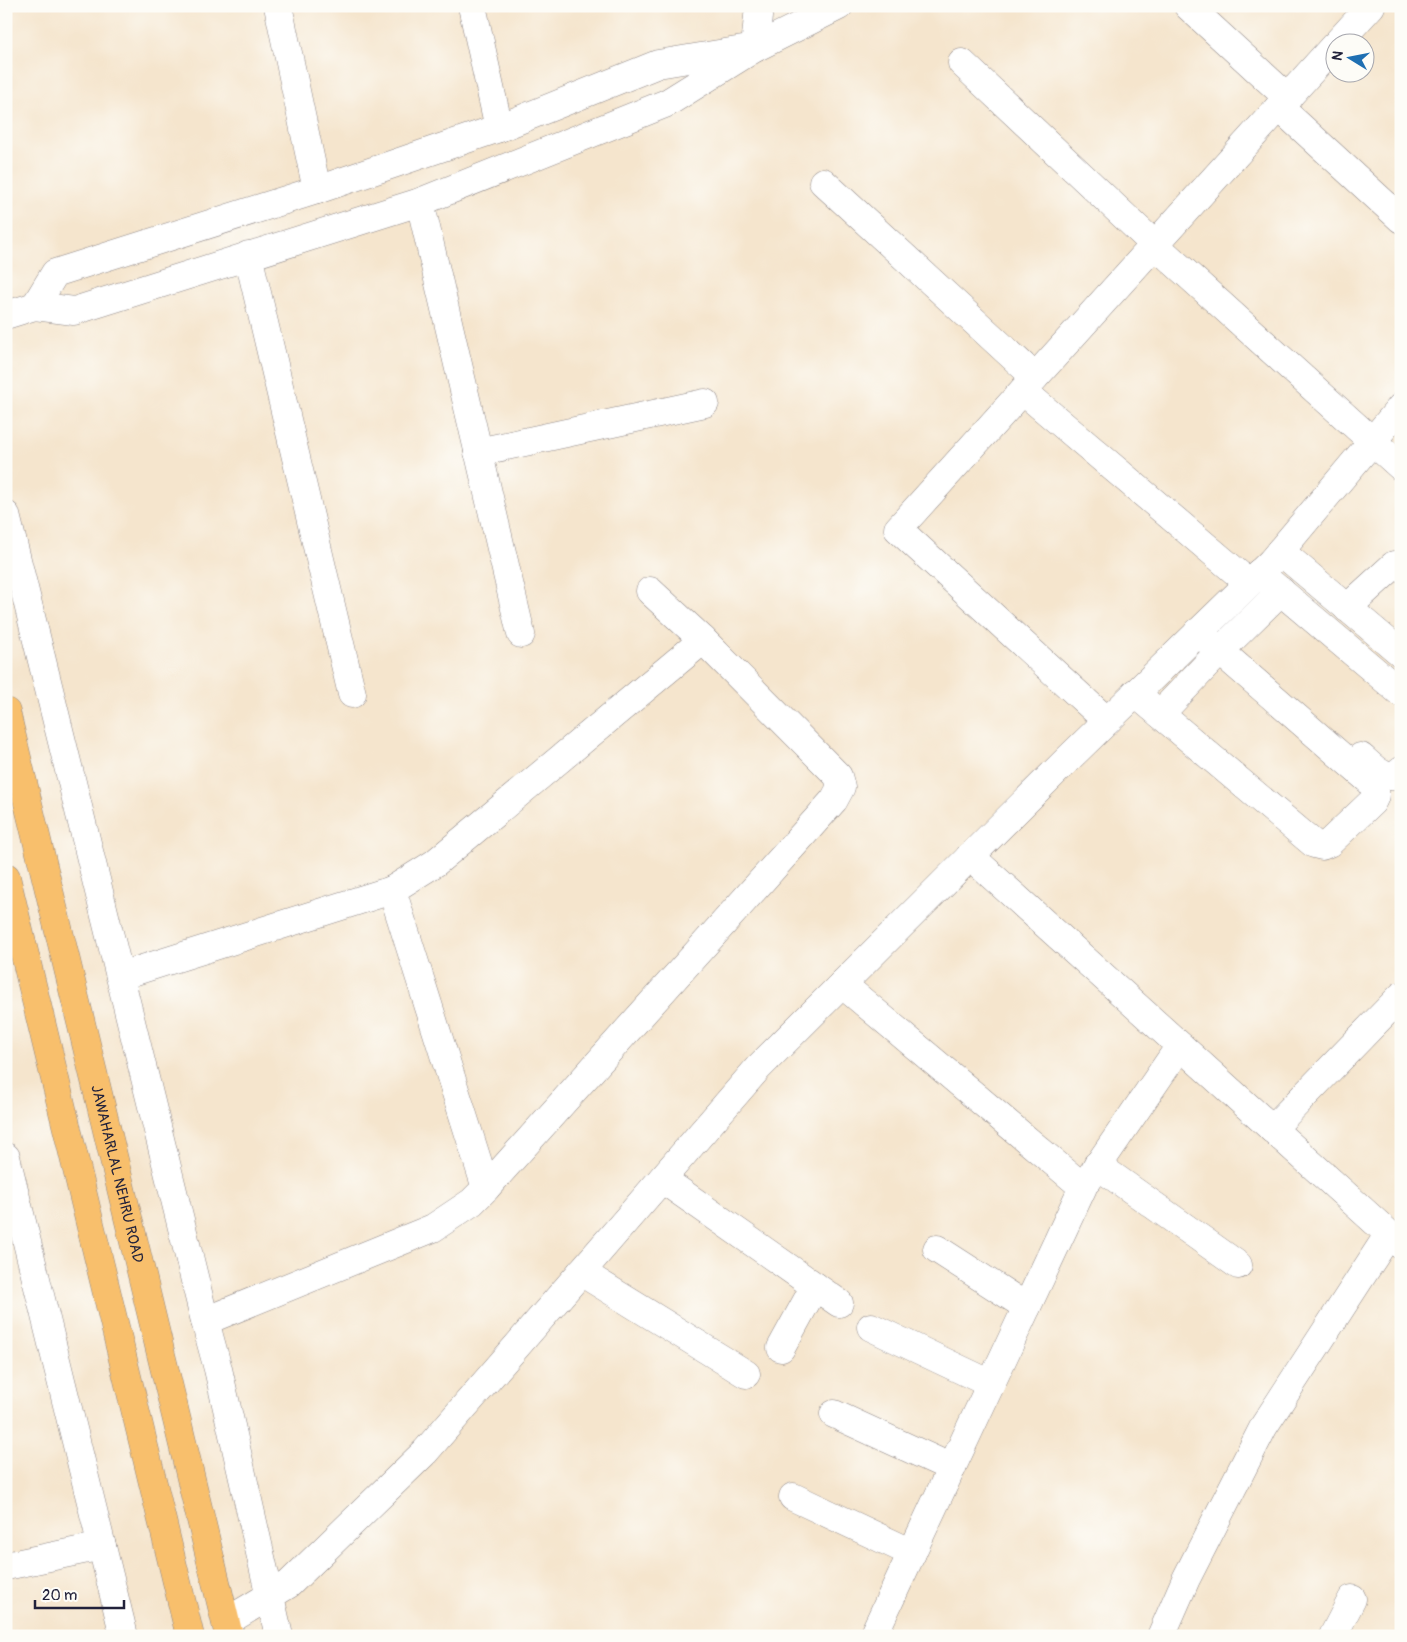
<svg xmlns="http://www.w3.org/2000/svg" width="1407" height="1642" font-family="Pangolin,sans-serif">
<rect width="100%" height="100%" fill="#fdfcf7"/>
<filter id="ink" filterUnits="userSpaceOnUse"><feTurbulence type="fractalNoise" baseFrequency=".02" numOctaves="2"/><feDisplacementMap in="SourceGraphic" scale="10" xChannelSelector="R" yChannelSelector="G"/><feConvolveMatrix kernelMatrix="1 2 1 2 8 2 1 2 1" color-interpolation-filters="sRGB"/></filter>
<filter id="wash" filterUnits="userSpaceOnUse"><feTurbulence type="fractalNoise" baseFrequency=".0096" numOctaves="4" result="noise"/><feDisplacementMap in="SourceGraphic" scale="20" xChannelSelector="R" yChannelSelector="G"/><feGaussianBlur stdDeviation="1.12" result="paint"/><feColorMatrix in="noise" values="0 0 0 0 0 0 0 0 0 0 0 0 0 0 0 0 0 1.4 0 .05"/><feComposite in="paint" operator="in"/></filter>
<g filter="url(#wash)">
<rect width="100%" height="100%" fill="#f5e5cd"/>
</g>
<g filter="url(#ink)">
<g fill="none" stroke-linecap="round" stroke-linejoin="round">
<defs>
<g id="minor">
<path d="M 278,6 L 317,190"/>
<path d="M 472,6 L 499,128"/>
<path d="M 1188,6 L 1288,98"/>
<path d="M 1338,42 L 1371,6"/>
<path d="M 755,48 L 759,6"/>
<path d="M 962,63 L 1155,245 L 1401,467"/>
<path d="M 1279,107 L 1401,219"/>
<path d="M 823,182 L 1035,377"/>
<path d="M 420,202 L 521,634"/>
<path d="M 248,255 L 352,694"/>
<path d="M 35,306 L 55,273 L 317,190 L 499,128 L 658,64 L 743,50"/>
<path d="M 6,315 L 35,306 L 74,311 L 420,202 L 667,103 L 755,48 L 839,6"/>
<path d="M 1023,391 L 1249,583"/>
<path d="M 478,452 L 705,403"/>
<path d="M 1280,551 L 1401,653"/>
<path d="M 1259,573 L 1401,693"/>
<path d="M 1347,608 L 1394,565"/>
<path d="M 1226,645 L 1281,591"/>
<path d="M 1135,693 L 1314,844 L 1322,846 L 1329,843 L 1372,802 C 1377,795 1375,791 1372,783 L 1198,632"/>
<path d="M 1160,714 L 1220,651"/>
<path d="M 1107,721 L 898,529 L 1334,46"/>
<path d="M 1361,757 C 1372,766 1387,785 1401,771"/>
<path d="M 970,856 L 1401,1245"/>
<path d="M 120,976 L 392,890"/>
<path d="M 842,984 L 1083,1187 L 873,1636"/>
<path d="M 1272,1129 L 1401,996"/>
<path d="M 1097,1165 L 1238,1265"/>
<path d="M 662,1179 L 839,1303"/>
<path d="M 1088,1180 L 1180,1046"/>
<path d="M 486,1188 L 392,890 L 435,863 L 703,640 L 650,591"/>
<path d="M 937,1249 L 1027,1307"/>
<path d="M 581,1272 L 746,1374"/>
<path d="M 205,1321 L 433,1228 L 472,1202 L 486,1188 L 834,800 L 841,787 L 838,776 L 703,640"/>
<path d="M 871,1327 L 991,1384"/>
<path d="M 781,1348 L 815,1286"/>
<path d="M 834,1414 L 952,1468"/>
<path d="M 793,1497 L 912,1553"/>
<path d="M 6,1566 L 102,1546"/>
<path d="M 1161,1636 L 1186,1579 L 1264,1426 L 1389,1234"/>
<path d="M 1333,1636 L 1352,1599"/>
</g>
<g id="tertiary">
<path d="M 6,515 L 205,1321 L 218,1369 L 279,1636"/>
<path d="M 6,1157 L 124,1636"/>
<path d="M 226,1622 L 289,1584 L 425,1452 L 758,1068 L 1069,758 L 1271,562 L 1401,407"/>
</g>
<g id="primary">
<path id="s1" d="M 6,712 L 229,1636"/>
<path d="M 6,877 L 190,1636"/>
</g>
</defs>
<use href="#minor" stroke="#8c8484" stroke-width="29"/>
<use href="#tertiary" stroke="#8c8484" stroke-width="29"/>
<use href="#primary" stroke="#8c8484" stroke-width="29"/>
<use href="#minor" stroke="#fff" stroke-width="28"/>
<use href="#tertiary" stroke="#fff" stroke-width="28"/>
<use href="#primary" stroke="#f8bf6c" stroke-width="28"/>
</g>
</g>
<g text-anchor="middle" dominant-baseline="central" stroke-width="4" stroke-linejoin="round" paint-order="stroke">
<g font-size="15" fill="#22223b" stroke="#fdfcf7">
<text stroke="none"><textPath href="#s1" startOffset="475">JAWAHARLAL NEHRU ROAD</textPath></text>
</g>
</g>
<rect width="1407" height="1642" fill="none" stroke="#fdfcf7" stroke-width="25"/>
<g transform="translate(1350 58) rotate(280)"><circle r="24" fill="#fdfcf7" stroke="#a5a5ac"/>
<path d="M0-4L9 19L0 12L-9 19Z" fill="#1f6fb2"/>
<text y="-8" font-size="14" font-weight="bold" text-anchor="middle" fill="#22223b">N</text>
</g>
<path d="M35 1600v8h89v-8" fill="none" stroke="#22223b" stroke-width="2.5"/>
<text x="42" y="1600" font-size="15" fill="#22223b" stroke="#fdfcf7" stroke-width="4" paint-order="stroke">20 m</text>
</svg>
